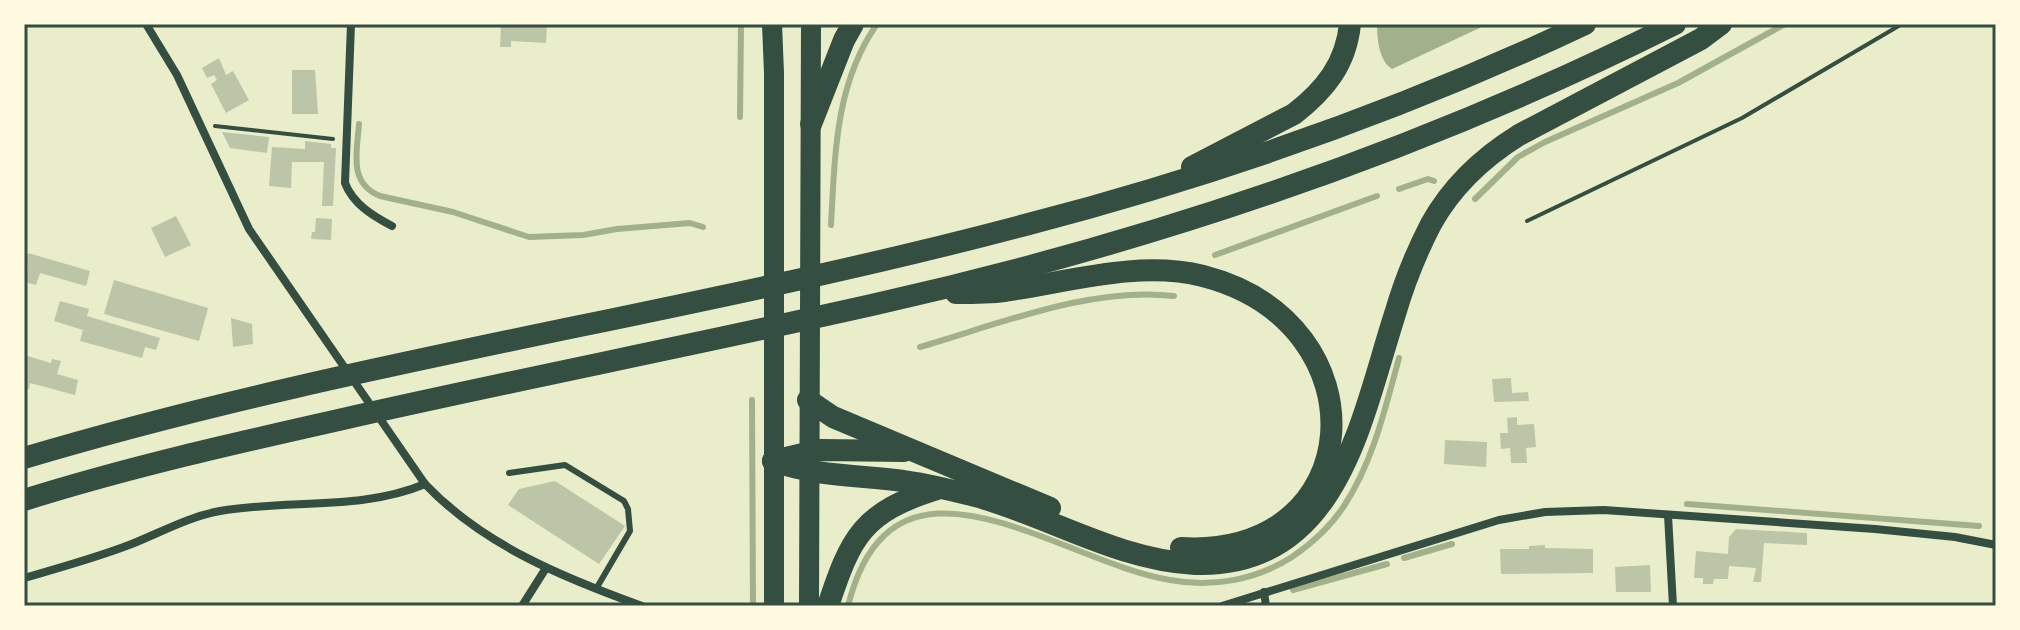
<svg xmlns="http://www.w3.org/2000/svg" width="2020" height="630" font-family="Figtree,sans-serif">
<rect width="100%" height="100%" fill="#e9edc9"/>
<path fill="#a3b18a" d="M 1377,24 L 1488,24 L 1392,69 C 1379,61 1377,39 1377,24 Z"/>
<g fill="none" stroke-linecap="round" stroke-linejoin="round">
<g stroke="#a3b18a" stroke-width="6">
<path d="M 740,117 L 741,24"/>
<path d="M 359,124 C 357,152 348,183 380,196 L 453,212 L 529,237 L 583,235 L 617,229 L 690,223 L 703,227"/>
<path d="M 1399,189 L 1428,179 L 1434,181"/>
<path d="M 1475,199 L 1518,157 L 1545,142 L 1678,83 L 1785,24"/>
<path d="M 831,225 C 835,155 835,84 877,24"/>
<path d="M 1215,255 L 1377,196"/>
<path d="M 920,347 C 999,324 1092,286 1174,296"/>
<path d="M 752,400 L 753,606"/>
<path d="M 1687,504 L 1979,526"/>
<path d="M 1404,558 L 1452,544"/>
<path d="M 1293,590 L 1387,564"/>
<path d="M 848,606 C 893,425 1059,562 1170,580 C 1212,588 1256,580 1292,557 C 1311,544 1331,526 1344,506 C 1373,462 1385,409 1399,358"/>
</g>
</g>
<g fill="#bcc5a7">
<path d="M 501,24 L 547,24 L 546,43 L 511,41 L 511,47 L 500,47 Z"/>
<path d="M 219,58 L 226,75 L 233,71 L 249,100 L 226,113 L 211,84 L 217,80 L 214,75 L 207,78 L 202,68 Z"/>
<path d="M 292,70 L 315,70 L 318,114 L 292,114 Z"/>
<path d="M 222,132 L 269,137 L 267,153 L 230,148 Z"/>
<path d="M 305,141 L 331,144 L 331,148 L 336,148 L 333,206 L 322,206 L 324,162 L 292,162 L 291,188 L 269,186 L 272,147 L 305,149 Z"/>
<path d="M 176,216 L 191,245 L 165,257 L 151,228 Z"/>
<path d="M 316,218 L 332,219 L 331,240 L 311,239 L 312,232 L 315,232 Z"/>
<path d="M 28,253 L 90,271 L 86,286 L 40,273 L 36,285 L 24,282 L 28,266 L 25,264 Z"/>
<path d="M 114,280 L 208,308 L 199,341 L 104,314 Z"/>
<path d="M 60,301 L 89,309 L 87,316 L 160,338 L 156,350 L 145,347 L 142,358 L 80,341 L 83,330 L 54,321 Z"/>
<path d="M 231,318 L 252,324 L 253,344 L 233,347 Z"/>
<path d="M 24,355 L 51,363 L 52,359 L 61,361 L 57,374 L 78,380 L 75,395 L 30,383 L 29,389 L 24,390 Z"/>
<path d="M 1511,378 L 1512,393 L 1528,392 L 1529,401 L 1494,402 L 1492,379 Z"/>
<path d="M 1517,417 L 1517,425 L 1534,424 L 1536,447 L 1526,448 L 1527,463 L 1511,463 L 1510,448 L 1501,449 L 1500,433 L 1508,433 L 1507,418 Z"/>
<path d="M 1445,440 L 1487,442 L 1486,467 L 1444,464 Z"/>
<path d="M 555,481 L 625,526 L 599,564 L 508,505 L 519,489 Z"/>
<path d="M 1736,529 L 1807,533 L 1807,545 L 1764,543 L 1761,582 L 1753,582 L 1756,568 L 1729,566 L 1728,579 L 1714,579 L 1713,584 L 1703,584 L 1703,578 L 1694,578 L 1696,551 L 1728,554 L 1729,537 Z"/>
<path d="M 1545,545 L 1545,548 L 1593,549 L 1593,573 L 1501,574 L 1500,549 L 1529,549 L 1529,546 Z"/>
<path d="M 1650,565 L 1651,592 L 1616,592 L 1615,567 Z"/>
</g>
<g fill="none" stroke-linecap="round" stroke-linejoin="round">
<g stroke="#344e41" stroke-width="4">
<path d="M 215,126 L 333,139"/>
<path d="M 1527,221 L 1742,118 L 1902,24"/>
</g>
<path stroke="#344e41" stroke-width="6" d="M 509,473 L 565,465 L 624,501 L 628,509 L 630,531 L 596,589"/>
<g stroke="#344e41" stroke-width="8">
<path d="M 146,24 L 177,75 L 249,229 L 425,484 C 483,545 564,578 642,606"/>
<path d="M 351,24 L 345,183 C 353,204 373,216 392,226"/>
<path d="M 1668,515 L 1673,606"/>
<path d="M 24,578 C 59,568 95,558 129,545 C 160,533 187,517 220,511 C 288,499 361,511 425,484"/>
<path d="M 1264,592 L 1266,606"/>
<path d="M 522,606 L 546,568"/>
<path d="M 1222,606 L 1499,520 L 1545,512 L 1604,510 L 1875,529 L 1955,537 L 1996,545"/>
</g>
<g stroke="#344e41" stroke-width="20">
<path d="M 772,24 L 774,73 L 774,606"/>
<path d="M 809,606 L 811,24"/>
</g>
<g stroke="#344e41" stroke-width="22">
<path d="M 811,124 L 844,40 L 853,24"/>
<path d="M 1192,167 L 1294,114 C 1325,90 1346,64 1350,24"/>
<path d="M 956,293 C 972,293 989,293 1004,291 C 1069,282 1138,260 1203,276 C 1385,323 1370,559 1181,548"/>
<path d="M 808,400 L 833,417 L 1050,508"/>
<path d="M 24,458 C 352,360 694,313 1025,225 C 1217,175 1405,109 1585,24"/>
<path d="M 773,461 C 818,477 864,475 910,482 C 932,485 954,491 975,496 C 1049,516 1117,560 1195,564 C 1338,569 1361,419 1395,314 C 1404,283 1416,253 1431,224 C 1452,186 1482,158 1519,135 L 1701,39 L 1721,24"/>
<path d="M 773,461 L 820,450 L 904,451"/>
<path d="M 24,500 C 129,467 236,443 343,419 C 520,379 699,344 876,304 C 1152,242 1421,151 1675,24"/>
<path d="M 828,606 C 851,536 863,512 937,489"/>
</g>
</g>
<rect width="2020" height="630" fill="none" stroke="#fefae0" stroke-width="52"/>
<rect x="26" y="26" width="1968" height="578" fill="none" stroke="#344e41" stroke-width="3"/>
</svg>
